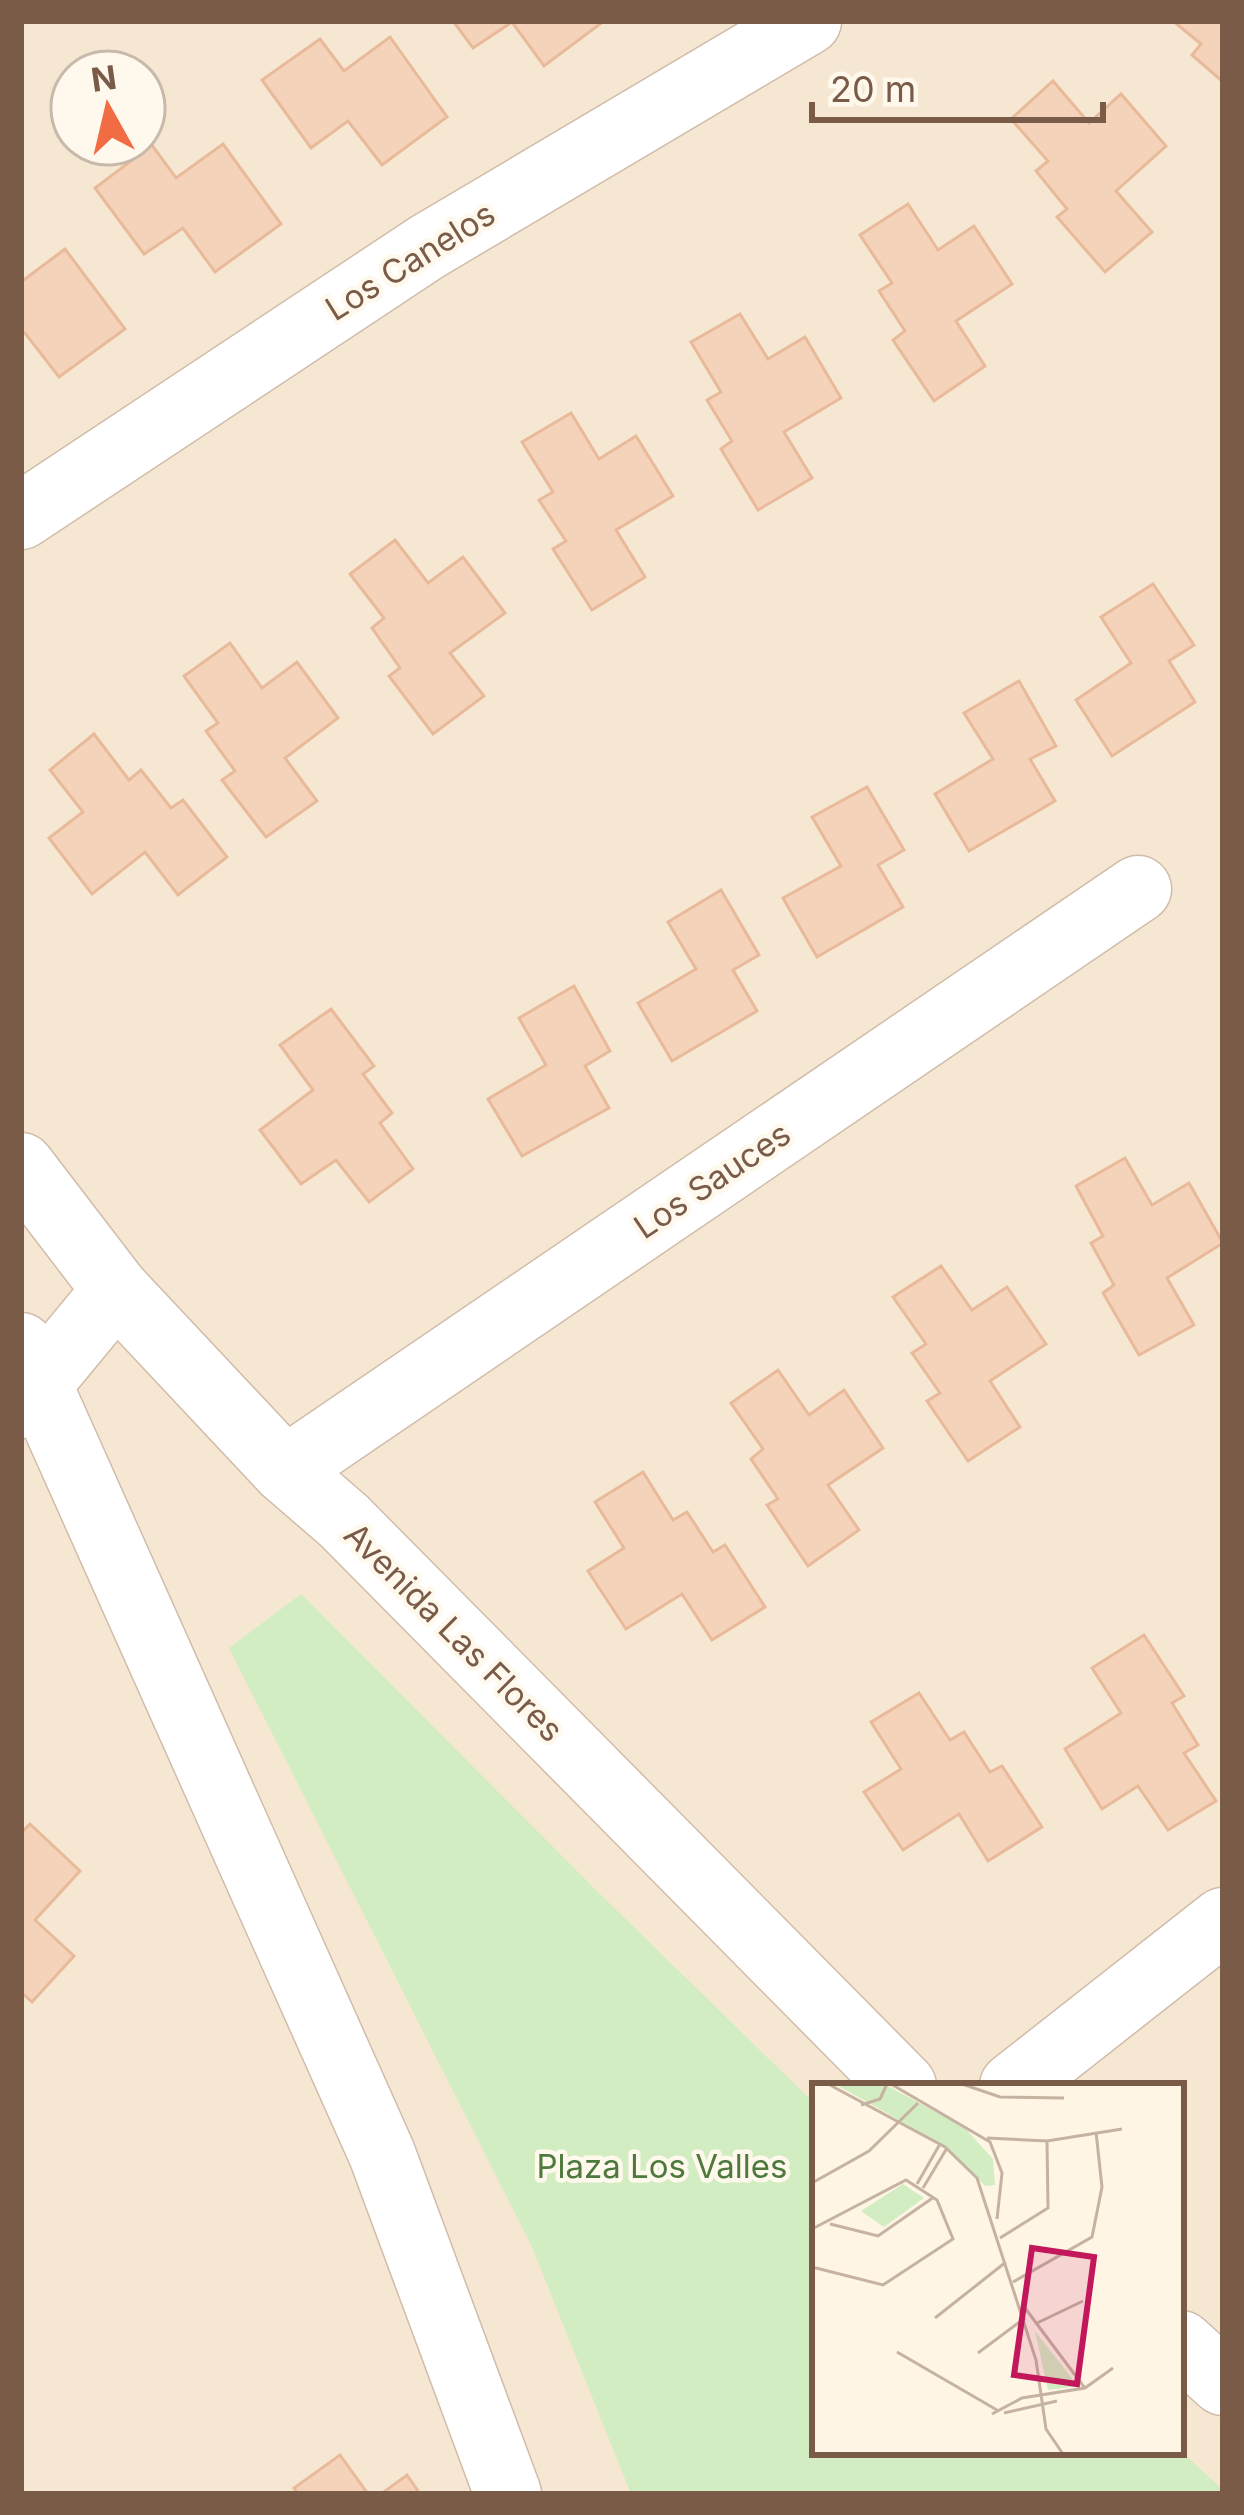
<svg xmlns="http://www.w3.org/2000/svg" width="1244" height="2515" font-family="Inter,sans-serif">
<rect width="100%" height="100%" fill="#fef5e5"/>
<path fill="#f6e7d3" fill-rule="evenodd" d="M 21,21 L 1223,21 L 1223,2494 L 21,2494 ZM 72,72 L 144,72 L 144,144 L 72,144 ZM 815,2086 L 1181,2086 L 1181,2452 L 815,2452 Z"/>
<path fill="#d3edc2" d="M 301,1594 L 600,1894 L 815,2104 L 815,2452 L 1181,2451 L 1223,2490 L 1223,2494 L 631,2494 L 532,2247 L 229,1648 Z"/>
<g fill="#f5d3bb" stroke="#e9ba9a" stroke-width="3">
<path d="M 453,21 L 604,21 L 544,66 L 512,22 L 473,48 Z"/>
<path d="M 1173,21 L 1223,21 L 1223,82 L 1192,55 L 1201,44 Z"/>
<path d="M 390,37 L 447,117 L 382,165 L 348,121 L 311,148 L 262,80 L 320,39 L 344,71 Z"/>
<path d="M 1053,81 L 1089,123 L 1121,94 L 1166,146 L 1116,191 L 1152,232 L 1105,272 L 1057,217 L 1067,209 L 1036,171 L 1048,161 L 1011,119 Z"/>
<path d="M 223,144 L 281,224 L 215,272 L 183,228 L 144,254 L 95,188 L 152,145 L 176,178 Z"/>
<path d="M 908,204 L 938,250 L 974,226 L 1012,284 L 956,321 L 985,366 L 934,401 L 893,340 L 905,331 L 879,291 L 892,283 L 860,235 Z"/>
<path d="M 65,249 L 125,329 L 59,377 L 25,333 L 21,336 L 21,282 Z"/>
<path d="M 740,314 L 768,359 L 805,337 L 841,398 L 784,432 L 812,478 L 758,510 L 721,449 L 732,441 L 707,400 L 721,392 L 691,342 Z"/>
<path d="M 571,413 L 599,459 L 636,436 L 673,496 L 616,530 L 645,577 L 592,610 L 553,549 L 566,541 L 539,500 L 553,492 L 522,442 Z"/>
<path d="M 395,540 L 428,583 L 463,557 L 505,613 L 450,653 L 484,696 L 433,734 L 389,676 L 400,668 L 372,628 L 384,618 L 350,574 Z"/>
<path d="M 1153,584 L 1194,645 L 1169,661 L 1195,702 L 1112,756 L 1076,700 L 1131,663 L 1101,617 Z"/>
<path d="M 230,643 L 262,688 L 297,662 L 338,718 L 285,758 L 317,801 L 266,837 L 222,780 L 235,771 L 206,731 L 218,723 L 184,676 Z"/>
<path d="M 1019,681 L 1056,746 L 1030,759 L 1055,801 L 969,851 L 935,794 L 993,759 L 964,713 Z"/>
<path d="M 94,734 L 129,780 L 141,770 L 171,808 L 183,800 L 227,857 L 178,895 L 145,852 L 92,894 L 49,838 L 83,812 L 50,770 Z"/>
<path d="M 867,787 L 904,850 L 878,865 L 903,907 L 817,957 L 783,898 L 841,866 L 812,817 Z"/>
<path d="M 721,890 L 759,955 L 733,970 L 757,1011 L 672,1061 L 638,1003 L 696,969 L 668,922 Z"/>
<path d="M 574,986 L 610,1051 L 585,1066 L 609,1108 L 522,1156 L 488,1099 L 546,1065 L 519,1018 Z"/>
<path d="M 331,1009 L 374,1066 L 363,1074 L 392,1113 L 380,1123 L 413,1169 L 369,1202 L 336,1160 L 301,1184 L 260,1130 L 313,1090 L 280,1045 Z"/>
<path d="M 1125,1158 L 1152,1205 L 1189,1183 L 1223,1243 L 1167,1278 L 1194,1325 L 1139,1355 L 1103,1293 L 1114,1285 L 1091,1243 L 1103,1236 L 1076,1186 Z"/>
<path d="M 941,1266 L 972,1310 L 1007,1287 L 1046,1344 L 990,1381 L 1020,1427 L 968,1461 L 927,1401 L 940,1393 L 912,1353 L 926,1344 L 893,1297 Z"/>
<path d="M 778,1370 L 809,1415 L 844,1390 L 883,1448 L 828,1485 L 859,1530 L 808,1566 L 767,1505 L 778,1499 L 751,1459 L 763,1449 L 731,1403 Z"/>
<path d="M 643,1472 L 673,1520 L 687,1512 L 713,1552 L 725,1545 L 765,1607 L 712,1640 L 682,1594 L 626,1629 L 588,1571 L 624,1548 L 595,1502 Z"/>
<path d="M 1144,1635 L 1184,1696 L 1172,1703 L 1198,1745 L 1184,1753 L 1216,1801 L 1168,1830 L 1138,1786 L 1102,1809 L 1065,1749 L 1121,1713 L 1092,1668 Z"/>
<path d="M 919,1693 L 950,1740 L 964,1732 L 990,1772 L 1002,1766 L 1042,1827 L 988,1861 L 959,1814 L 903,1850 L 864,1792 L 901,1769 L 871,1722 Z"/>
<path d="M 30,1824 L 80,1871 L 35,1920 L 74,1956 L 32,2002 L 21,1992 L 21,1833 Z"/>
<path d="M 340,2455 L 368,2494 L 298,2494 L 294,2488 Z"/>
<path d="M 407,2475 L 420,2494 L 381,2494 Z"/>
</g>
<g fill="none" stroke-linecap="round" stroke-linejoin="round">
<defs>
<g id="minor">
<path d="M 21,516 L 427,247 L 808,21"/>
<path d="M 21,1166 L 116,1290 L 285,1470 L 344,1521 L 903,2086"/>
<path d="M 21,1346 L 382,2154 L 508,2494"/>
<path d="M 21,1405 L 116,1290"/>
<path d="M 285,1470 L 1138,889"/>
<path d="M 1013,2086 L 1223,1921"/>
<path d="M 1181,2344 L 1223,2382"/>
</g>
</defs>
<use href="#minor" stroke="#d1bcaa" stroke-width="69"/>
<use href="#minor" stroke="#fff" stroke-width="66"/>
</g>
<g text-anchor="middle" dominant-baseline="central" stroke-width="9" stroke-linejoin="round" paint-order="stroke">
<g font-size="33" fill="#795b48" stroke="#fff8ed">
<text transform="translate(410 261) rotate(-32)">Los Canelos</text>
<text transform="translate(712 1180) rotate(-34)">Los Sauces</text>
<text transform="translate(454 1632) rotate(45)">Avenida Las Flores</text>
</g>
<g font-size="33" fill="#4d7a3c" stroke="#fff8ed">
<text x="662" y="2166">Plaza Los Valles</text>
</g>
</g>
<g transform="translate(812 2083)">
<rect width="372" height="372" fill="#fef5e5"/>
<path d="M 23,1 L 72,1 L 152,44 L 181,76 L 183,102 L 173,103 L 135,64 ZM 91,101 L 112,115 L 72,144 L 49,128 ZM 223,248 L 266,303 L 236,307 Z" fill="#d3edc2"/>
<path fill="none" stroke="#c5b2a1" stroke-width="3" d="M 16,1 L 133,64 L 165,95 L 224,277 L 234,346 L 251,371M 79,1 L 178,59 L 190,90 L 185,136M 150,1 L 188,14 L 252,15M 49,22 L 68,16 L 75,1M 175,55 L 235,58 L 310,46M 0,100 L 57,68 L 106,20M 105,101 L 128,61M 111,105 L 135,65M 18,141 L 66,153 L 122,114M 0,146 L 94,97 L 125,117 L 141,156 L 71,202 L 0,184M 188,155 L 236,125 L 235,58M 201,199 L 280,154 L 290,104 L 284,49M 213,225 L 272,304M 123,235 L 194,179M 223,241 L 271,218M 85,269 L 185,327M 166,270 L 213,235M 192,330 L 245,318M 180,331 L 210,315 L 273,305 L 301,285"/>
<path fill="#c2185b" fill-opacity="0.15" stroke="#c2185b" stroke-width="6" d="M 220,165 L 282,174 L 265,301 L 202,292 Z"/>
<rect width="372" height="372" fill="none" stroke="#795b48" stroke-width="6"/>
</g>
<rect width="1244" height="2515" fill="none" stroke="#795b48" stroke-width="48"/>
<g transform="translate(108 108) rotate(352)"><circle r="57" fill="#fff8ed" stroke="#c9b9ab" stroke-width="3"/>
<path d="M0-9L21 45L0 30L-21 45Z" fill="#f16c42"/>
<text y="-18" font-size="33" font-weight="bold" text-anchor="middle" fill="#795b48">N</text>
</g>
<path d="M812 102v18h291v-18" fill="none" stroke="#795b48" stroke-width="6"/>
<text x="830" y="102" font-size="36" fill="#795b48" stroke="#fff8ed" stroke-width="9" paint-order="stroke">20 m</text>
</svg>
